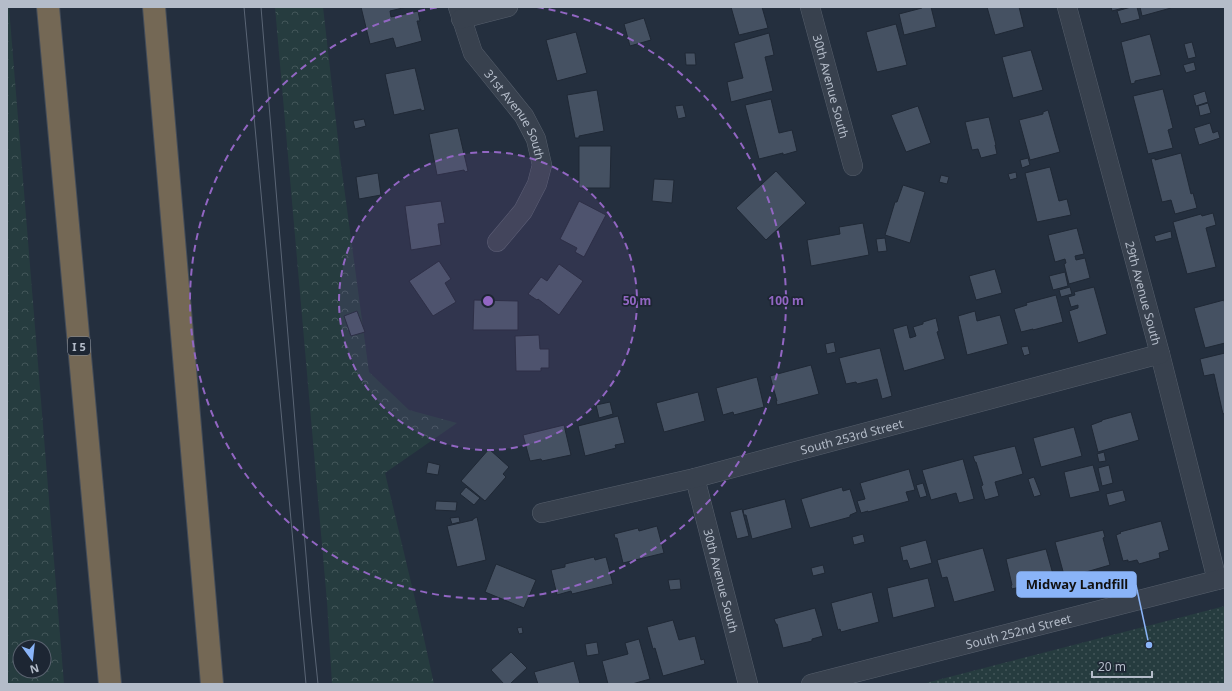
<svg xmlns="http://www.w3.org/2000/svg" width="1232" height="691" font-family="'Noto Sans',sans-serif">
<defs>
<pattern id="green-dots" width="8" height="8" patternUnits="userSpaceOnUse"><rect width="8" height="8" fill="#263c3f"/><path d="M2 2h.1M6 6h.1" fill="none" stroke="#435659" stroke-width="1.8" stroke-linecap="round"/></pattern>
<pattern id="forest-crowns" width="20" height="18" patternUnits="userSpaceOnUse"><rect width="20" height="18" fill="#263c3f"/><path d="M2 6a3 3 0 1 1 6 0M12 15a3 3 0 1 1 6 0" fill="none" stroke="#435659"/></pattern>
</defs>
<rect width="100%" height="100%" fill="#242f3e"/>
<path fill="url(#green-dots)" d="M 1225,606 L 1225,684 L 922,684 Z"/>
<g fill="url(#forest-crowns)" fill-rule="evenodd">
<path d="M 7,7 L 9,7 L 64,684 L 7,684 ZM 20,647 L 44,647 L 44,671 L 20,671 Z"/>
<path d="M 275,7 L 323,7 L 340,157 L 369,372 L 409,410 L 457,423 L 385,473 L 419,616 L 434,684 L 332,684 L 327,602 Z"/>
</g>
<g fill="#455162" stroke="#1f2835">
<path d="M 361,7 L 407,7 L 390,11 L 391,17 L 418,11 L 420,21 L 417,21 L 422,41 L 396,48 L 393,38 L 370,44 Z"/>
<path d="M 731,7 L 762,7 L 768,28 L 739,35 Z"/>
<path d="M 921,7 L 931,7 L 936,27 L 904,35 L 899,14 L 922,8 Z"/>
<path d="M 987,7 L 1019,7 L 1024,27 L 995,35 Z"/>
<path d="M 1111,7 L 1127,7 L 1112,11 Z"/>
<path d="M 1131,7 L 1137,7 L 1140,19 L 1121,24 L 1117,11 Z"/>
<path d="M 1140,7 L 1170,7 L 1171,8 L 1142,16 Z"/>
<path d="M 644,18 L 651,40 L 630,46 L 624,24 Z"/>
<path d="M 896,24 L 907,65 L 877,72 L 866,32 Z"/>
<path d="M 576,32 L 587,73 L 557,81 L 546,40 Z"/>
<path d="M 769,33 L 774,55 L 765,57 L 773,91 L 731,102 L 727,82 L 743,78 L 734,43 Z"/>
<path d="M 1150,34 L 1161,75 L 1135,81 L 1135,83 L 1131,84 L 1121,42 Z"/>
<path d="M 1192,42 L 1196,57 L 1188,59 L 1184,44 Z"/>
<path d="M 1031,50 L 1043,90 L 1013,98 L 1002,57 Z"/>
<path d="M 685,53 L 695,53 L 696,65 L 686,65 Z"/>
<path d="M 1194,62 L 1196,70 L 1186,73 L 1183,65 Z"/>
<path d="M 415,68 L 425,110 L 421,111 L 421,109 L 394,115 L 385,74 Z"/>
<path d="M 1163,89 L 1173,128 L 1168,130 L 1173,148 L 1148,154 L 1133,96 Z"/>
<path d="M 597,90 L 604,131 L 579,136 L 579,138 L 575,138 L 567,95 Z"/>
<path d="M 1205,91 L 1208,102 L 1196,106 L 1193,95 Z"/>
<path d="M 771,99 L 779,133 L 792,130 L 797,151 L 783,155 L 783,153 L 759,159 L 745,105 Z"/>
<path d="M 1208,103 L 1211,113 L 1200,116 L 1198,106 Z"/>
<path d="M 683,105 L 686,117 L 678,119 L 675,106 Z"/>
<path d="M 918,106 L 931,143 L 906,152 L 891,115 Z"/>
<path d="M 1048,110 L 1060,152 L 1030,160 L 1019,120 L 1043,114 L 1043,112 Z"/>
<path d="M 989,117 L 996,145 L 995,145 L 997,154 L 981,158 L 978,149 L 972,150 L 965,122 Z"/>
<path d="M 364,119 L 366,126 L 355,129 L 353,121 Z"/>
<path d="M 1210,123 L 1213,133 L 1218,131 L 1220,138 L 1199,145 L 1194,128 Z"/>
<path d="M 458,128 L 468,171 L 465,172 L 464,170 L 437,175 L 429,134 Z"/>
<path d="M 579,146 L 611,146 L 610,188 L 579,188 Z"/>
<path d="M 1181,153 L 1191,194 L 1193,193 L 1197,208 L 1175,214 L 1171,200 L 1162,202 L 1151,159 L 1155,158 L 1155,160 Z"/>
<path d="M 1028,158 L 1030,165 L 1022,168 L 1020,160 Z"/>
<path d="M 1050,167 L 1059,201 L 1067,199 L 1071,215 L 1037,222 L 1025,173 Z"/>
<path d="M 776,171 L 806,203 L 766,240 L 736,208 Z"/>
<path d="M 1016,172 L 1017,178 L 1010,180 L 1008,174 Z"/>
<path d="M 378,173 L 381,195 L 359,199 L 356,177 Z"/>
<path d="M 941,175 L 949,177 L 947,184 L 939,182 Z"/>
<path d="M 654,179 L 674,180 L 672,203 L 652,201 Z"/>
<path d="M 903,185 L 925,192 L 910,243 L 885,235 L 895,202 L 897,202 Z"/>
<path d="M 441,201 L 445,223 L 438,224 L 441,245 L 411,250 L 405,206 Z"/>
<path d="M 579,201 L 606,215 L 584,257 L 575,252 L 577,248 L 560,239 Z"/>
<path d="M 1213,213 L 1216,225 L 1206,228 L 1216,267 L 1187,274 L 1173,222 L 1201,214 L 1202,216 Z"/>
<path d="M 863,223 L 869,255 L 811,266 L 807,240 L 840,234 L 839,227 Z"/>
<path d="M 1077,228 L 1084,254 L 1075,256 L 1076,260 L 1085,258 L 1090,278 L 1069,284 L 1064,264 L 1066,263 L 1065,259 L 1055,262 L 1048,235 Z"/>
<path d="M 1171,231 L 1172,238 L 1156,242 L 1154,236 Z"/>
<path d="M 885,238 L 887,251 L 878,252 L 876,239 Z"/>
<path d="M 439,261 L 451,279 L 445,283 L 456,302 L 433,316 L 409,281 Z"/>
<path d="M 559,264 L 583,281 L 559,315 L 538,299 L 537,300 L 528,294 L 541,277 L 547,281 Z"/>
<path d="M 995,269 L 1002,293 L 976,300 L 969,276 Z"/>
<path d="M 1065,272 L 1068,286 L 1053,290 L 1049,276 Z"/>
<path d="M 1070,287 L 1072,294 L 1061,297 L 1059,290 Z"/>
<path d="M 1094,287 L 1107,334 L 1078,343 L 1069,311 L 1078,308 L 1078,305 L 1071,307 L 1068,297 L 1075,295 L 1074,292 Z"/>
<path d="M 1056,295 L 1063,322 L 1033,330 L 1033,329 L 1021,332 L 1014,309 L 1027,305 L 1026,303 Z"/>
<path d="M 474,300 L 518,301 L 518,330 L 473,330 Z"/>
<path d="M 1224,300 L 1225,305 L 1225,343 L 1205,348 L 1194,308 Z"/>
<path d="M 357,311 L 365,332 L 351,336 L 344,316 Z"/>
<path d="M 975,311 L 977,321 L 1000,315 L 1008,344 L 967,355 L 958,316 Z"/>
<path d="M 936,318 L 939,331 L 937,332 L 945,359 L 904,371 L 893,329 L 907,325 L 910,338 L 916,336 L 913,327 L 923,324 L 923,322 Z"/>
<path d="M 539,335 L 540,349 L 549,349 L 549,368 L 541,368 L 541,371 L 516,371 L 515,336 Z"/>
<path d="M 834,342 L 836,352 L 827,354 L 825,344 Z"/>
<path d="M 1028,346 L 1030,354 L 1024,356 L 1021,347 Z"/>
<path d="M 880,348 L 892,396 L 882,399 L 877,379 L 857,384 L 856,382 L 846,384 L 839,358 Z"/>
<path d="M 1225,353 L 1225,413 L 1223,414 L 1214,374 L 1204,376 L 1200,359 Z"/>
<path d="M 811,365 L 819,394 L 777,405 L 776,401 L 777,401 L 770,376 Z"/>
<path d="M 757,377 L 764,407 L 734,415 L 733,412 L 723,415 L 716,388 Z"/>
<path d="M 698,392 L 705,421 L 664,432 L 656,403 Z"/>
<path d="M 610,402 L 613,414 L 599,418 L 596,405 Z"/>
<path d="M 1131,412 L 1139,440 L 1098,452 L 1091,425 L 1102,421 L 1102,420 Z"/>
<path d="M 618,416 L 625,443 L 615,445 L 616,448 L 585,456 L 578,426 Z"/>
<path d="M 564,425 L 571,455 L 542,461 L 541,459 L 530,461 L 523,435 Z"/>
<path d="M 1074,427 L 1082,456 L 1041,467 L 1033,438 Z"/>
<path d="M 1015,446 L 1023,474 L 995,482 L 999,496 L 985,500 L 981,486 L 983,485 L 976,462 L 975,462 L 973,456 Z"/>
<path d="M 489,449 L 509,467 L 503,474 L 506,477 L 485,501 L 461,481 Z"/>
<path d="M 1104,452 L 1106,461 L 1099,462 L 1097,454 Z"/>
<path d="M 963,459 L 974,499 L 959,503 L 956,493 L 931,500 L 922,470 Z"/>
<path d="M 428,462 L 440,465 L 438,475 L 426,473 Z"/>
<path d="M 1093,465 L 1100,491 L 1070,498 L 1064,472 Z"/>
<path d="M 1109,465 L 1113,483 L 1102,486 L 1098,468 Z"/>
<path d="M 909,469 L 915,490 L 906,492 L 909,501 L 868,512 L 868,511 L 861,513 L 857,501 L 865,499 L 860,483 Z"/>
<path d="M 1034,477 L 1041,495 L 1034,497 L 1028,479 Z"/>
<path d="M 923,483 L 927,496 L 920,498 L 916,485 Z"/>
<path d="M 466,487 L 480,498 L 474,505 L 460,494 Z"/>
<path d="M 842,487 L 843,491 L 850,489 L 857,512 L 850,515 L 850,517 L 810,528 L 801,499 Z"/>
<path d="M 1123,490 L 1126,501 L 1109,506 L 1106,494 Z"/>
<path d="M 785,499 L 792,528 L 752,539 L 746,515 L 744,515 L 743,510 Z"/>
<path d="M 436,501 L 457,502 L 456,511 L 435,510 Z"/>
<path d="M 742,509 L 749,536 L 737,539 L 730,512 Z"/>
<path d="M 459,517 L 460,522 L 452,524 L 450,518 Z"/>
<path d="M 477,517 L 486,560 L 457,567 L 447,526 L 473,520 L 473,519 Z"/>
<path d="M 1161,521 L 1169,550 L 1159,553 L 1160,558 L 1139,564 L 1137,560 L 1128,562 L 1128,560 L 1123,561 L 1116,535 L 1121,533 L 1120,532 Z"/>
<path d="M 657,526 L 664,553 L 623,563 L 617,538 L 615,538 L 614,534 L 638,528 L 639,531 Z"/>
<path d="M 1103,530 L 1105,537 L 1103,538 L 1110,565 L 1069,577 L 1064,575 L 1055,542 Z"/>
<path d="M 863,534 L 865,542 L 854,545 L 852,537 Z"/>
<path d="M 926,540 L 932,563 L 910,569 L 907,560 L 903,561 L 900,547 Z"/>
<path d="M 983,548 L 995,591 L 954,602 L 947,577 L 942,578 L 937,560 Z"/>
<path d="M 1046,549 L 1054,578 L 1012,589 L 1011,586 L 1012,585 L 1006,559 Z"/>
<path d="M 594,557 L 595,560 L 606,557 L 613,584 L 572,594 L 571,591 L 557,595 L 551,570 L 565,567 L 565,564 Z"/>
<path d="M 496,564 L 536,580 L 524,608 L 485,592 Z"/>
<path d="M 823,565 L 825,573 L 813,576 L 811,568 Z"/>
<path d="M 928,578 L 935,607 L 893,618 L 887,588 Z"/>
<path d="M 680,579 L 681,589 L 670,590 L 668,580 Z"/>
<path d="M 872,592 L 879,622 L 841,632 L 840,629 L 838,630 L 831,603 Z"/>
<path d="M 815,608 L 823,636 L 812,639 L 812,641 L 783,648 L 777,624 L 776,624 L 774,619 Z"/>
<path d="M 673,620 L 679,640 L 695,636 L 701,660 L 704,659 L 705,664 L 663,676 L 655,648 L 653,649 L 647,627 Z"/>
<path d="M 522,627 L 523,633 L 519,634 L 517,628 Z"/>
<path d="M 639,639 L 650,679 L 632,684 L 608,684 L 602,661 L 628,654 L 625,643 Z"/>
<path d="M 597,642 L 599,654 L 587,656 L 585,644 Z"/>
<path d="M 511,652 L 527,668 L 510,684 L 504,684 L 491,670 Z"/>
<path d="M 574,661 L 580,684 L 538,684 L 534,672 Z"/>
</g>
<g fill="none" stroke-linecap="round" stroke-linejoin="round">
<defs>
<g id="street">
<path id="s1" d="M 458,7 L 473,53 L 524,116 L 536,139 L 542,165 L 537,184 L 523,211 L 497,242"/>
<path id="s2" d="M 810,7 L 853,166"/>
<path id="s3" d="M 1067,7 L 1160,354 L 1217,580"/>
<path d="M 461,19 L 508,7"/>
<path id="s4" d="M 695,478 L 748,684"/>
<path id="s5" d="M 542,513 L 695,478 L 1160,354"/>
<path id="s6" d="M 811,684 L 1225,578"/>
</g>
<g id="highway">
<path d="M 48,7 L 110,684"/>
<path d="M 154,7 L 212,684"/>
</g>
</defs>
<use href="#street" stroke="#565f6c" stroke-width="20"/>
<use href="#highway" stroke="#434c59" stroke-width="24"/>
<use href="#street" stroke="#38414e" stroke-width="19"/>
<use href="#highway" stroke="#746855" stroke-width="22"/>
<g stroke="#5a6575" stroke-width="1">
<path d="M 244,7 L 306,684"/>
<path d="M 261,7 L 311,616 L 318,684"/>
</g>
</g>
<circle cx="488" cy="301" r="149" fill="#9266c3" fill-opacity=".12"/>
<g fill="none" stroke="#9266c3" stroke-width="2" stroke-dasharray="7 5">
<circle cx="488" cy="301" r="149"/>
<path d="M537 7A298 298 0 1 1 439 7"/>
</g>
<g text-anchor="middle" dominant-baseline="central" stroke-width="3.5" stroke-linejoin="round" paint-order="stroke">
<rect fill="#1d2633" stroke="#878f9c" stroke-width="1" x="68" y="337" width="22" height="18" rx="3"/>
<g font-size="11" font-weight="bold" fill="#b4bcc9">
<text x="79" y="346">I 5</text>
</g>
<g font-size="12" fill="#b4bcc9" stroke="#1d2633">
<text stroke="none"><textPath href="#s2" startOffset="82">30th Avenue South</textPath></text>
<text stroke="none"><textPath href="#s1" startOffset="124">31st Avenue South</textPath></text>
<text stroke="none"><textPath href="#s3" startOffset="296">29th Avenue South</textPath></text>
<text stroke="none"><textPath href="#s5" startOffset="319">South 253rd Street</textPath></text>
<text stroke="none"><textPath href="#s4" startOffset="106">30th Avenue South</textPath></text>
<text stroke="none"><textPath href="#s6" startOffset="214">South 252nd Street</textPath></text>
</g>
</g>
<circle cx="488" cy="301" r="6" fill="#9266c3" stroke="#1d2633" stroke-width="2"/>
<g font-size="12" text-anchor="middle" font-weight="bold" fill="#9266c3" stroke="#1d2633" stroke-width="3.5" stroke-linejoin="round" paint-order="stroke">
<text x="637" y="305">50 m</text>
<text x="786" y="305">100 m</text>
</g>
<path fill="none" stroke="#8ab4f8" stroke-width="1.5" d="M1149 645L1136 585"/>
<circle fill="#8ab4f8" stroke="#1d2633" stroke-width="1.5" cx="1149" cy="645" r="4"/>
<rect fill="#8ab4f8" stroke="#8ab4f8" stroke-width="1.5" x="1017" y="572" width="119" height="25" rx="4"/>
<g font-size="13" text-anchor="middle" font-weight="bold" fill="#111">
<text x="1077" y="589">Midway Landfill</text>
</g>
<rect width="1232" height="691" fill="none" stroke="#b4bcc9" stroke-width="16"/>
<g transform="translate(32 659) rotate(165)"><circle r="19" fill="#1d2633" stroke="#59626f"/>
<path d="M0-3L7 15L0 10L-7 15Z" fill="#8ab4f8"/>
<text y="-6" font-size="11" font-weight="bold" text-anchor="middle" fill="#b4bcc9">N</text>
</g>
<path d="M1092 671v6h60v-6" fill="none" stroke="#b4bcc9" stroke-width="2"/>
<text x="1098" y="671" font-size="12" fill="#b4bcc9" stroke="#1d2633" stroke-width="3" paint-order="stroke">20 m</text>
</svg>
